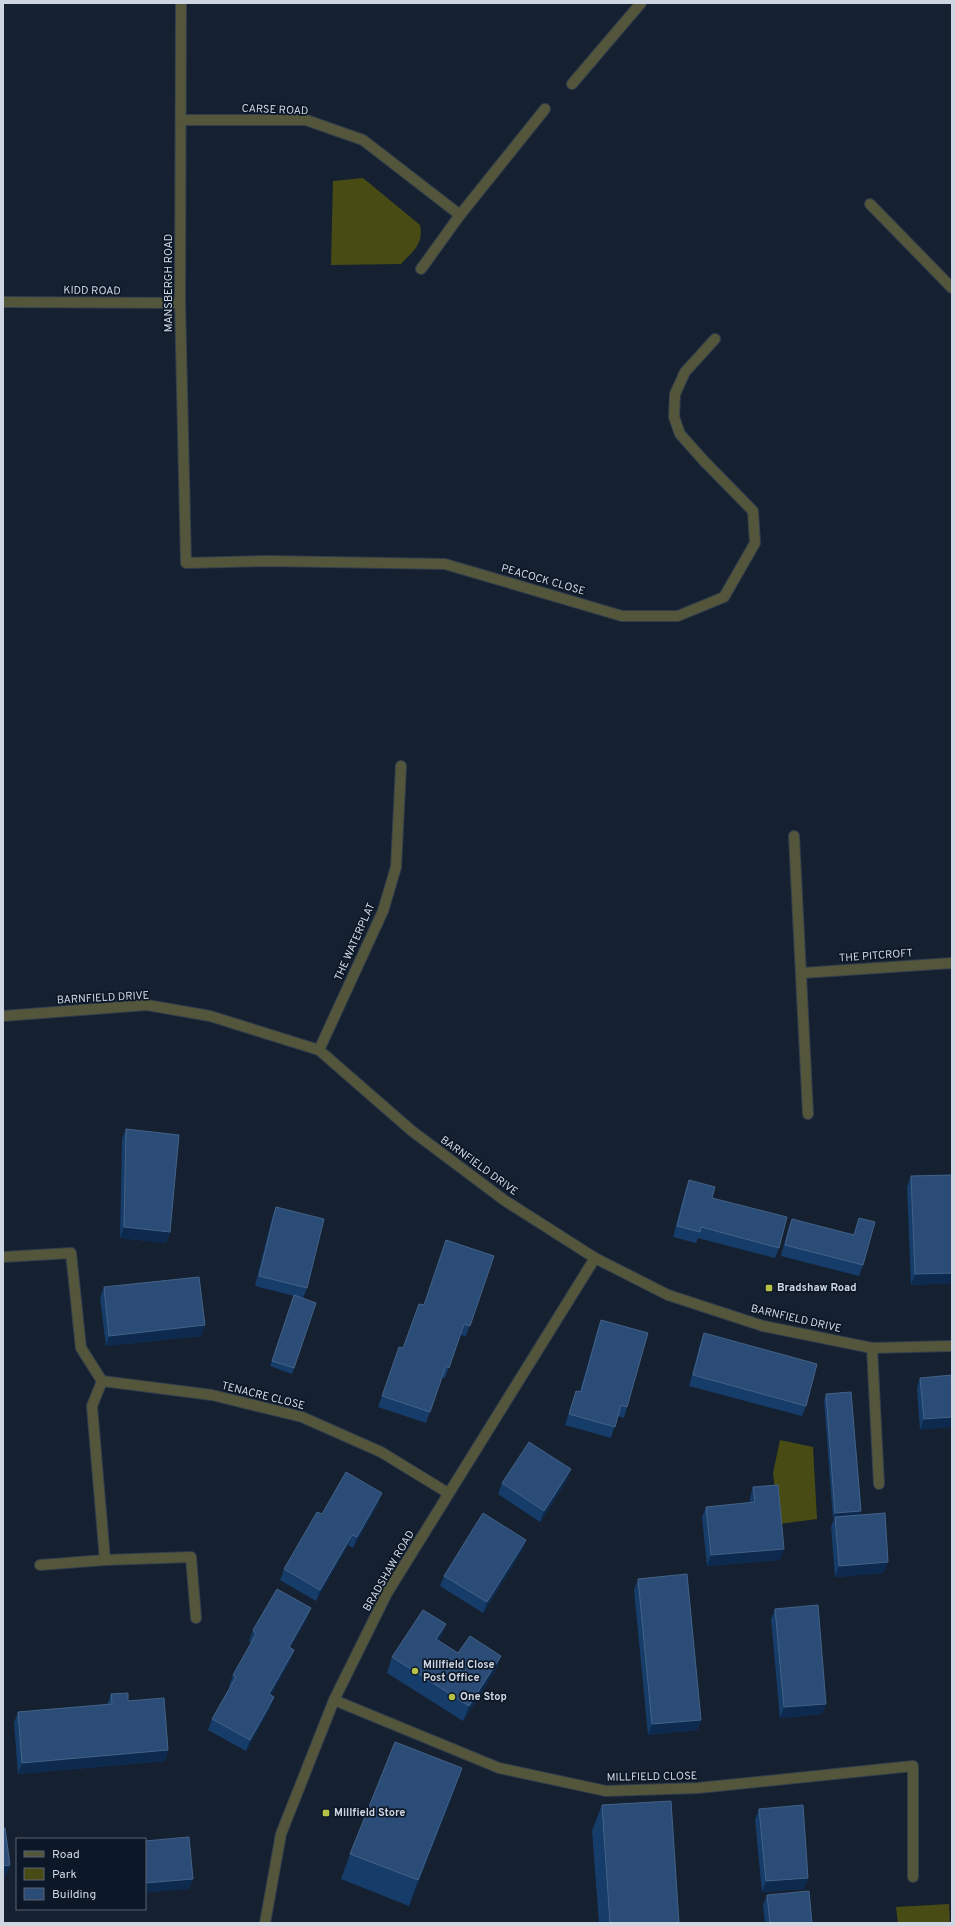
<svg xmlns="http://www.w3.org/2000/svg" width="955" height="1926" font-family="Overpass,sans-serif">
<rect width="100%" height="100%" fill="#152131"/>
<g fill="#484c14">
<path d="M 363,178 L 420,225 C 424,244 413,251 401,264 L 331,265 L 333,181 Z"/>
<path d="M 780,1440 L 813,1447 L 817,1519 L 779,1524 L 773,1473 Z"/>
<path d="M 949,1904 L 950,1923 L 898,1923 L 896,1907 Z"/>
</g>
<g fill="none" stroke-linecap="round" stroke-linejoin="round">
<defs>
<g id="minor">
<path d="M 181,3 L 180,303 L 186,563 L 268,561 L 445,564 L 622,616 L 678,616 L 724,597 L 755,543 L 753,511 L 704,461 L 680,434 L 674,417 L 675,394 L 685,372 L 715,339"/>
<path d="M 572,84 L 641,3"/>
<path d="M 182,120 L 306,120 L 363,140 L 460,215"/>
<path d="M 870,204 L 952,288"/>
<path d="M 421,269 L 460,215 L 545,109"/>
<path d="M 3,302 L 180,303"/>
<path d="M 794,836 L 808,1114"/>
<path d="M 802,973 L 952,963"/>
<path d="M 3,1016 L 147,1005 L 210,1016 L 319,1050 L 412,1131 L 504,1200 L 595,1258 L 668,1295 L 763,1326 L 872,1348 L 952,1346"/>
<path d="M 319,1050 L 383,911 L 396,867 L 401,766"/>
<path d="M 3,1257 L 71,1253 L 81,1348 L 102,1381 L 92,1406 L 105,1560 L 40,1565"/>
<path d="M 872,1348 L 879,1484"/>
<path d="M 102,1381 L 212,1395 L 302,1417 L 381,1452 L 448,1493"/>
<path d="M 105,1560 L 191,1557 L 196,1618"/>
<path d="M 334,1700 L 499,1768 L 606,1791 L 698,1788 L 913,1766 L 913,1877"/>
<path d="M 265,1923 L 281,1834 L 334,1700 L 387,1593 L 595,1258"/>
</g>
</defs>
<use href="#minor" stroke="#333e4d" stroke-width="12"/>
<use href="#minor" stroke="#53563a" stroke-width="10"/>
</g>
<g fill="#163c6a">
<path d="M 126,1129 L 170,1232 L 166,1243 L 120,1238 L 122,1139 Z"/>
<path d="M 952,1175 L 952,1283 L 911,1285 L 907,1187 L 911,1176 Z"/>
<path d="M 689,1180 L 779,1248 L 775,1258 L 698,1238 L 696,1243 L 673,1237 L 685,1191 Z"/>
<path d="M 276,1207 L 307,1288 L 303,1298 L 316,1303 L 292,1374 L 270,1366 L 294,1296 L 255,1286 L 272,1218 Z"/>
<path d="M 859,1218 L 863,1265 L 859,1276 L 781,1256 L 788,1229 L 792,1219 L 854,1235 Z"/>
<path d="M 494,1256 L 466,1336 L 460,1335 L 445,1378 L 442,1377 L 426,1423 L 378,1407 L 399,1347 L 403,1348 L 423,1305 Z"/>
<path d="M 104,1287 L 205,1325 L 201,1336 L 106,1346 L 100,1298 Z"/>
<path d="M 601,1320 L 627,1407 L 624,1418 L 618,1416 L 611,1438 L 565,1425 L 576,1391 L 580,1391 L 597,1331 Z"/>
<path d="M 704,1333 L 806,1406 L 802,1416 L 689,1386 L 700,1344 Z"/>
<path d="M 952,1375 L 920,1430 L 917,1388 L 920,1378 Z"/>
<path d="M 826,1394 L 859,1515 L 884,1573 L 835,1577 L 831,1527 L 834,1519 L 833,1519 L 824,1400 Z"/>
<path d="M 567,1480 L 540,1522 L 498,1494 L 502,1483 Z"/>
<path d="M 753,1487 L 780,1560 L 707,1566 L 702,1517 L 706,1507 L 750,1503 L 750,1498 Z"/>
<path d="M 378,1504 L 353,1548 L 348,1545 L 316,1601 L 280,1580 L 284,1569 L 322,1514 Z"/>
<path d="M 526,1540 L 522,1551 L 483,1613 L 440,1586 L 444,1576 Z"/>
<path d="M 638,1579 L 701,1720 L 697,1730 L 648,1735 L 634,1590 Z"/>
<path d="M 775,1609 L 822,1714 L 780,1718 L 771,1620 Z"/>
<path d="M 307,1618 L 290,1648 L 294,1650 L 290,1661 L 271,1695 L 274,1697 L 270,1708 L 246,1751 L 208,1730 L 212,1719 L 230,1687 L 229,1686 L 233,1675 L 251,1643 L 249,1641 L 253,1630 Z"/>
<path d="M 446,1624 L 439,1641 L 458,1653 L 501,1656 L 495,1671 L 463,1721 L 387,1673 L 392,1657 Z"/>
<path d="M 111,1694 L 128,1701 L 168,1750 L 165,1761 L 18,1774 L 14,1723 L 18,1712 L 107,1705 Z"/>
<path d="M 462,1768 L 453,1794 L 409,1906 L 341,1879 L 350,1854 Z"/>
<path d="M 602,1805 L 679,1923 L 599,1923 L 592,1831 Z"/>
<path d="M 759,1809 L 808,1878 L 804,1889 L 762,1892 L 755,1820 Z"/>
<path d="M 767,1895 L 812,1923 L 765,1923 L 763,1905 Z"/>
</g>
<g fill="#0d2a4e">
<path d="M 124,1227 L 170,1232 L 166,1243 L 120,1238 Z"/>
<path d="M 952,1273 L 952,1283 L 911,1285 L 915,1274 Z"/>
<path d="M 205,1325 L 201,1336 L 106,1346 L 109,1336 Z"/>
<path d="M 952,1417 L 952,1427 L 920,1430 L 924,1419 Z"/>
<path d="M 571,1469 L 567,1480 L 540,1522 L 544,1511 Z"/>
<path d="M 382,1493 L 378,1504 L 353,1548 L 357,1537 Z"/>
<path d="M 861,1511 L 859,1517 L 835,1517 L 834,1519 L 833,1519 L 835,1513 Z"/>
<path d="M 352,1535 L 348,1545 L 316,1601 L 320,1590 Z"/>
<path d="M 526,1540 L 522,1551 L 483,1613 L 487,1602 Z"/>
<path d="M 784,1549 L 780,1560 L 707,1566 L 711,1555 Z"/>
<path d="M 888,1562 L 884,1573 L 835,1577 L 839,1566 Z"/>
<path d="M 311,1608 L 307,1618 L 285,1658 L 289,1647 Z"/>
<path d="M 446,1624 L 440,1639 L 430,1654 L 436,1639 Z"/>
<path d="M 294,1650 L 290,1661 L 265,1705 L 269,1694 Z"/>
<path d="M 501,1656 L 495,1671 L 463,1721 L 469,1706 Z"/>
<path d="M 274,1697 L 270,1708 L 246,1751 L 250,1740 Z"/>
<path d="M 826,1704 L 822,1714 L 780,1718 L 784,1707 Z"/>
<path d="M 701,1720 L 697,1730 L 648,1735 L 652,1724 Z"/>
<path d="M 168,1750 L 165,1761 L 18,1774 L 22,1763 Z"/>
<path d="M 462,1768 L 453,1794 L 409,1906 L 418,1880 Z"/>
<path d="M 10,1865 L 6,1876 L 3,1876 L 3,1866 Z"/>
<path d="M 808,1878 L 804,1889 L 762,1892 L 766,1881 Z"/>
<path d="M 193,1879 L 189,1889 L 145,1893 L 145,1883 Z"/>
</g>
<g fill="#2a4c77" stroke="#436287">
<path d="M 126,1129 L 179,1135 L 170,1232 L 124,1227 Z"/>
<path d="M 952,1175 L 952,1273 L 915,1274 L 911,1176 Z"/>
<path d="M 689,1180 L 715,1187 L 712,1198 L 787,1217 L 779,1248 L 701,1227 L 700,1232 L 677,1226 Z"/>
<path d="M 276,1207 L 324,1219 L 307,1288 L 259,1276 Z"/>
<path d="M 859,1218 L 875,1222 L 863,1265 L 785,1245 L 792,1219 L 854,1235 Z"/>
<path d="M 446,1240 L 494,1256 L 470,1326 L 464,1324 L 449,1368 L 446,1366 L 430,1412 L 382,1396 L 399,1347 L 403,1348 L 419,1304 L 424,1305 Z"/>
<path d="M 199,1277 L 205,1325 L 109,1336 L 104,1287 Z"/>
<path d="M 294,1295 L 316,1303 L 294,1368 L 272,1361 Z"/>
<path d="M 601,1320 L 648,1333 L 627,1407 L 621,1405 L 615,1427 L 569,1414 L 576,1391 L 581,1392 Z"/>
<path d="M 704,1333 L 817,1364 L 806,1406 L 693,1375 Z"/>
<path d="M 952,1375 L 952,1417 L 924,1419 L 920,1378 Z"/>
<path d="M 851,1392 L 861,1511 L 835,1513 L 826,1394 Z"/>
<path d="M 529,1442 L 571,1469 L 544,1511 L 502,1483 Z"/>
<path d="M 346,1472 L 382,1493 L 357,1537 L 352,1535 L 320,1590 L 284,1569 L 317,1512 L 322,1514 Z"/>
<path d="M 778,1485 L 784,1549 L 711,1555 L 706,1507 L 755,1502 L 753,1487 Z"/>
<path d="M 483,1513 L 526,1540 L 487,1602 L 444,1576 Z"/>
<path d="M 885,1513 L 888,1562 L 839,1566 L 835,1517 Z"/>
<path d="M 687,1574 L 701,1720 L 652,1724 L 638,1579 Z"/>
<path d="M 277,1589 L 311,1608 L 289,1647 L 294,1650 L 269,1694 L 274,1697 L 250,1740 L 212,1719 L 236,1677 L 233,1675 L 256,1634 L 253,1630 Z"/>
<path d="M 818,1605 L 826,1704 L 784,1707 L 775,1609 Z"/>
<path d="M 423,1610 L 446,1624 L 436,1639 L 458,1653 L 470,1636 L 501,1656 L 469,1706 L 392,1657 Z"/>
<path d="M 128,1693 L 128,1701 L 164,1698 L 168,1750 L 22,1763 L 18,1712 L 112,1704 L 111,1694 Z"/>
<path d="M 395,1742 L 462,1768 L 418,1880 L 350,1854 Z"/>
<path d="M 671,1801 L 679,1923 L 610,1923 L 602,1805 Z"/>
<path d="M 803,1805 L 808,1878 L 766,1881 L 759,1809 Z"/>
<path d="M 3,1828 L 5,1828 L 10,1865 L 3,1866 Z"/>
<path d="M 189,1837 L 193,1879 L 145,1883 L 145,1841 Z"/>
<path d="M 809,1891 L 812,1923 L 770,1923 L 767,1895 Z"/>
</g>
<g fill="#b8c147" stroke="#0c1727" stroke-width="1.5">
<rect x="765" y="1284" width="8" height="8" rx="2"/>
<circle cx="415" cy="1671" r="4"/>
<circle cx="452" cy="1697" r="4"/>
<rect x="322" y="1809" width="8" height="8" rx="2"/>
</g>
<g text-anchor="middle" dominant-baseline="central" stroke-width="3.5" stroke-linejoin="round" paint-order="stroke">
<g font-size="11" fill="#ced6e1" stroke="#0c1727">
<text transform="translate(275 110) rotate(2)">CARSE ROAD</text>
<text transform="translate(169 283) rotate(-90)">MANSBERGH ROAD</text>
<text transform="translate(92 291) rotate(1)">KIDD ROAD</text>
<text transform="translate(543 580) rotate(16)">PEACOCK CLOSE</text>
<text transform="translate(355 942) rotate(-66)">THE WATERPLAT</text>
<text transform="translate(876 956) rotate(-4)">THE PITCROFT</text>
<text transform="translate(103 998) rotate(-3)">BARNFIELD DRIVE</text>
<text transform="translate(479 1166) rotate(36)">BARNFIELD DRIVE</text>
<text transform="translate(796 1319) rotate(13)">BARNFIELD DRIVE</text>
<text transform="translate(263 1396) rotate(14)">TENACRE CLOSE</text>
<text transform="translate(389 1571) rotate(-60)">BRADSHAW ROAD</text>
<text transform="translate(652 1777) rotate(-1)">MILLFIELD CLOSE</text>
</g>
<g font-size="11" font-weight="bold" fill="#ced6e1" stroke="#0c1727" text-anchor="start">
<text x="777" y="1288">Bradshaw Road</text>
<text x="423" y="1665">Millfield Close<tspan x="423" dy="13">Post Office</tspan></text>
<text x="460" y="1697">One Stop</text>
<text x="334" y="1813">Millfield Store</text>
</g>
</g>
<rect width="955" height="1926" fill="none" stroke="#ced6e1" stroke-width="8"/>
<rect x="16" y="1838" width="130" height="72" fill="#0c1727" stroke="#5a6371"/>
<rect x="24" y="1851" width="20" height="6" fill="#53563a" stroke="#5a6371"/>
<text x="52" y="1858" font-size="12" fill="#ced6e1">Road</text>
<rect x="24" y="1868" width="20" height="12" fill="#484c14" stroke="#5a6371"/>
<text x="52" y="1878" font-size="12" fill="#ced6e1">Park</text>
<rect x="24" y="1888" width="20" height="12" fill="#2a4c77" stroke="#5a6371"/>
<text x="52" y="1898" font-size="12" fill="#ced6e1">Building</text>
</svg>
